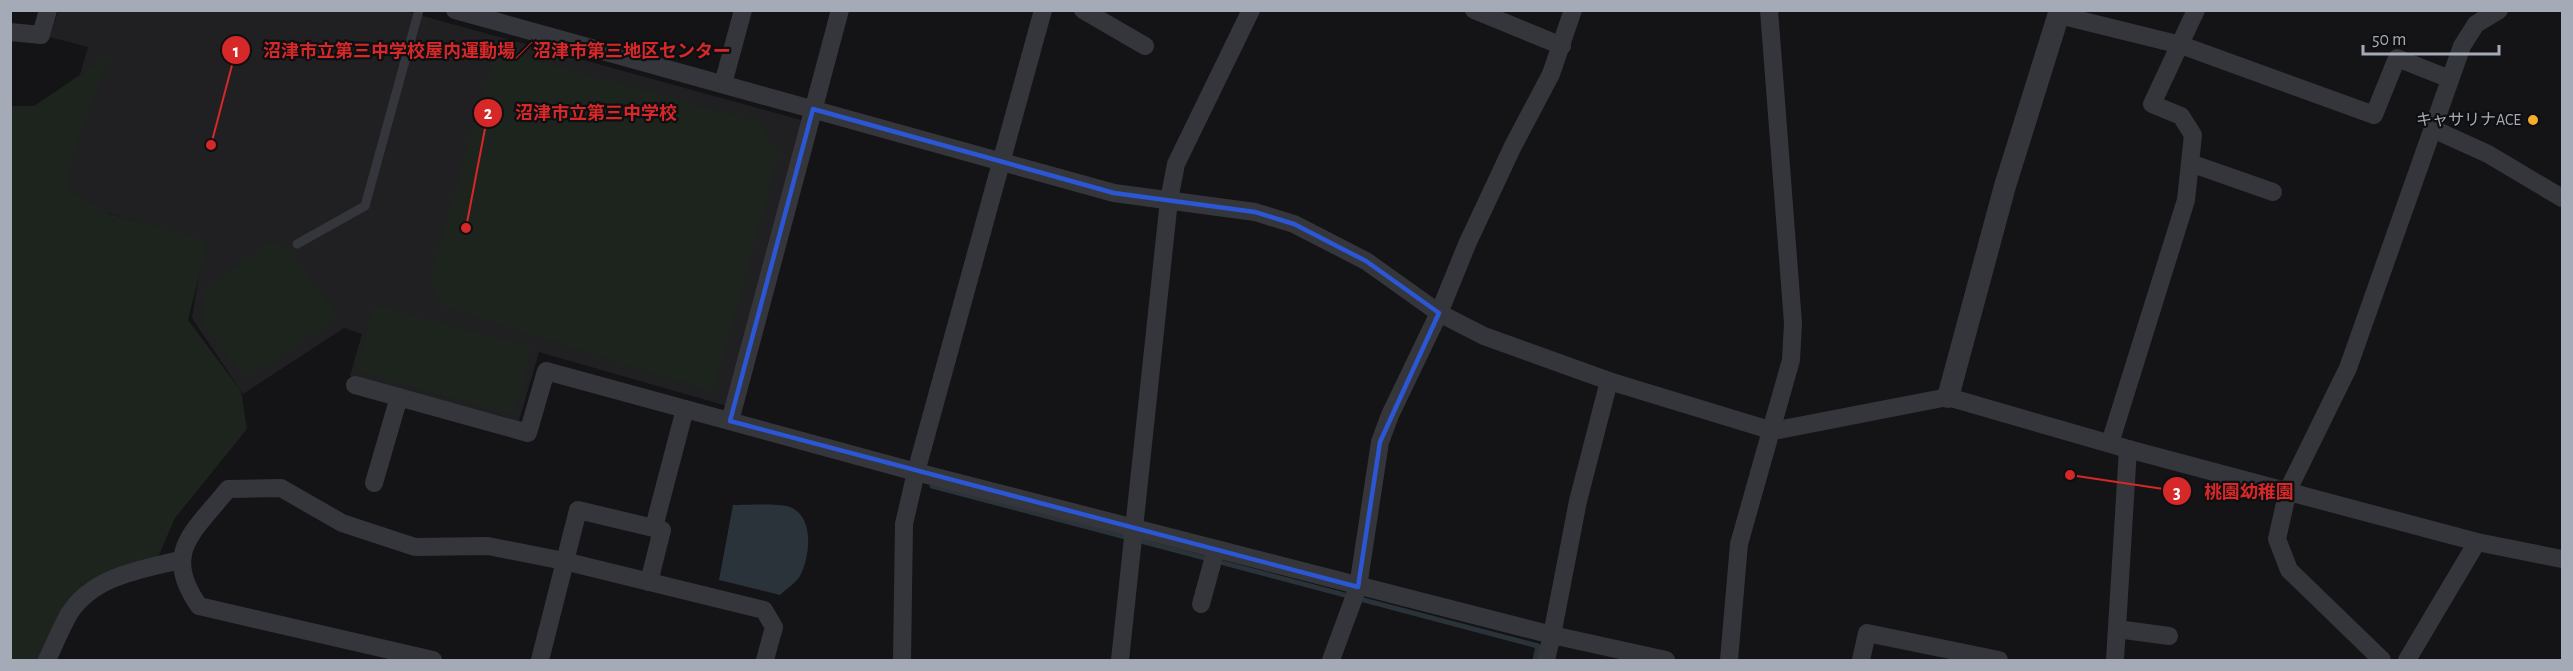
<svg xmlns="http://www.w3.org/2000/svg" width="2573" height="671" font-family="'Alegreya Sans','Noto Sans JP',sans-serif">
<rect width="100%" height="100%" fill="#141416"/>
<path fill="#202023" d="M 58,11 L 405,11 L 805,121 L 727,406 L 539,352 L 519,421 L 350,376 L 362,334 L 344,328 L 243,394 L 192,318 L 205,242 L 45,194 L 88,47 L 50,37 Z"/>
<g fill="#1c241d">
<path d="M 111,54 L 78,139 L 66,189 L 110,214 L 208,241 L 188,320 L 241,391 L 247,429 L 175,518 L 154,566 L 92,588 L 47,660 L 11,660 L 11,106 L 34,106 Z"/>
<path d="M 513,54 L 758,122 L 779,155 L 713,392 L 442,306 L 430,280 L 492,62 Z"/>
<path d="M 268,242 L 289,248 L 338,317 L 245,379 L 203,324 L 206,290 Z"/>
<path d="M 374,305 L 532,347 L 514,415 L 356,372 Z"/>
</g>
<path fill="#2a333a" d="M 733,505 C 747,505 778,503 790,507 C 815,517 810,557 800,576 C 796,583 786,589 780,595 L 719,580 Z"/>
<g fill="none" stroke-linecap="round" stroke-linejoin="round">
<path stroke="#2a333a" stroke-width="5" d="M 932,486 L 1538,646 L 1535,660"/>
<path stroke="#35363b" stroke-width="9" d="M 297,244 L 365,206 L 419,10"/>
<g stroke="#35363b" stroke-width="18">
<path d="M 455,10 L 1114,193 L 1255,212 L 1294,224 L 1366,261 L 1439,313 L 1484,336 L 1609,381 L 1773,431 L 1948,397 L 2128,449 L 2477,542 L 2562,559"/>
<path d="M 1043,10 L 916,472 L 1552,635 L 1546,660"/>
<path d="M 1083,10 L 1145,46"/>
<path d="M 1474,10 L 1562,46"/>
<path d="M 2059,15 L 2181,45 L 2374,115 L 2397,58 L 2450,79"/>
<path d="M 10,32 L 41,35 L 48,10"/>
<path d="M 723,84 L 743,10"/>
<path d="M 2433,129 L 2488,154 L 2562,198"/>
<path d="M 2190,163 L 2273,192"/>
<path d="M 1609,381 L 1578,501 L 1552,635 L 1666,660"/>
<path d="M 355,385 L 528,433 L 546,371 L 916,472 L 904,524 L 902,660"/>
<path d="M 730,421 L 840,10"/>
<path d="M 2110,443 L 2186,200 L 2193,135 L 2181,116 L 2152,104 L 2196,10"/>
<path d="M 374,483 L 399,397"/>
<path d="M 654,527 L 685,409"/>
<path d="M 1201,604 L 1216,549"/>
<path d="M 2117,629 L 2169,636"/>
<path d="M 47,660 C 54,645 61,628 69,614 C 93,576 140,570 180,560"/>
<path d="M 433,660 L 199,606 C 161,552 194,532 228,489 L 281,488 L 342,523 L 415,547 L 488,546 L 564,561 L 764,610 L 774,627 L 765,660"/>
<path d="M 540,660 L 578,510 L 662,530 L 649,582"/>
<path d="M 1120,660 L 1169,200 L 1176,164 L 1251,10"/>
<path d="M 1331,660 L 1358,587 L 1380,442 L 1390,415 L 1439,313 L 1468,242 L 1513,146 L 1551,74 L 1573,10"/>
<path d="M 1729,660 L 1739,544 L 1791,360 L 1793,323 L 1769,10"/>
<path d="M 1861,660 L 1867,633 L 1999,660"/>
<path d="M 2115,660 L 2128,449"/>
<path d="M 2382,660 L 2289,570 L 2277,539 L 2288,490 L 2348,368 L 2462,46 L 2476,24 L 2499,10"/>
<path d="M 2407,660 L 2477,542"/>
</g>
<path stroke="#35363b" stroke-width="22" d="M 1948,397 L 2005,186 L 2060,10"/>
</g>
<path fill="none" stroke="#2b57d5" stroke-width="4.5" stroke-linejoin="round" d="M 813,109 L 1114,193 L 1255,212 L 1294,224 L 1366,261 L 1439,313 L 1380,442 L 1358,587 L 730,421 Z"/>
<circle fill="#f5ab2c" stroke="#0f0f11" stroke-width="2" cx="2533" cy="120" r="6"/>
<g text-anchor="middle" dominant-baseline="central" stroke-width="4.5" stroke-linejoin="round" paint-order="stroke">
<g font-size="16" fill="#a5abb6" stroke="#0f0f11" text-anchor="end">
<text x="2521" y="120">キャサリナACE</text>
</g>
</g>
<path fill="none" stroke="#d62828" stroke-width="2" d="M211 145L236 50M466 228L488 113M2070 475L2177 491"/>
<g fill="#d62828" stroke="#0f0f11" stroke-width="2">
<circle cx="211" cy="145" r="6"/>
<circle cx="466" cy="228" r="6"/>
<circle cx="2070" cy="475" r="6"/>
<circle cx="236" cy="50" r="15"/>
<circle cx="488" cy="113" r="15"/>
<circle cx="2177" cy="491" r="15"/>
</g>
<g font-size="18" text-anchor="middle" font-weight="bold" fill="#fff">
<text x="236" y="57">1</text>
<text x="488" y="119">2</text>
<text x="2177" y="498">3</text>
</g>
<g font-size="18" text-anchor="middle" font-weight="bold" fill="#d62828" stroke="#0f0f11" stroke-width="4.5" stroke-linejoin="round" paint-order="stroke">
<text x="497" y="57">沼津市立第三中学校屋内運動場／沼津市第三地区センター</text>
<text x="596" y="119">沼津市立第三中学校</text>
<text x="2249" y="498">桃園幼稚園</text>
</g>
<rect width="2573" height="671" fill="none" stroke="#a5abb6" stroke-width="24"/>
<path d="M2363 45v9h136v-9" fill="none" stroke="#a5abb6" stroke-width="3"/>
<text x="2372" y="45" font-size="18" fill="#a5abb6" stroke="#0f0f11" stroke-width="4.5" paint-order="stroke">50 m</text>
</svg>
